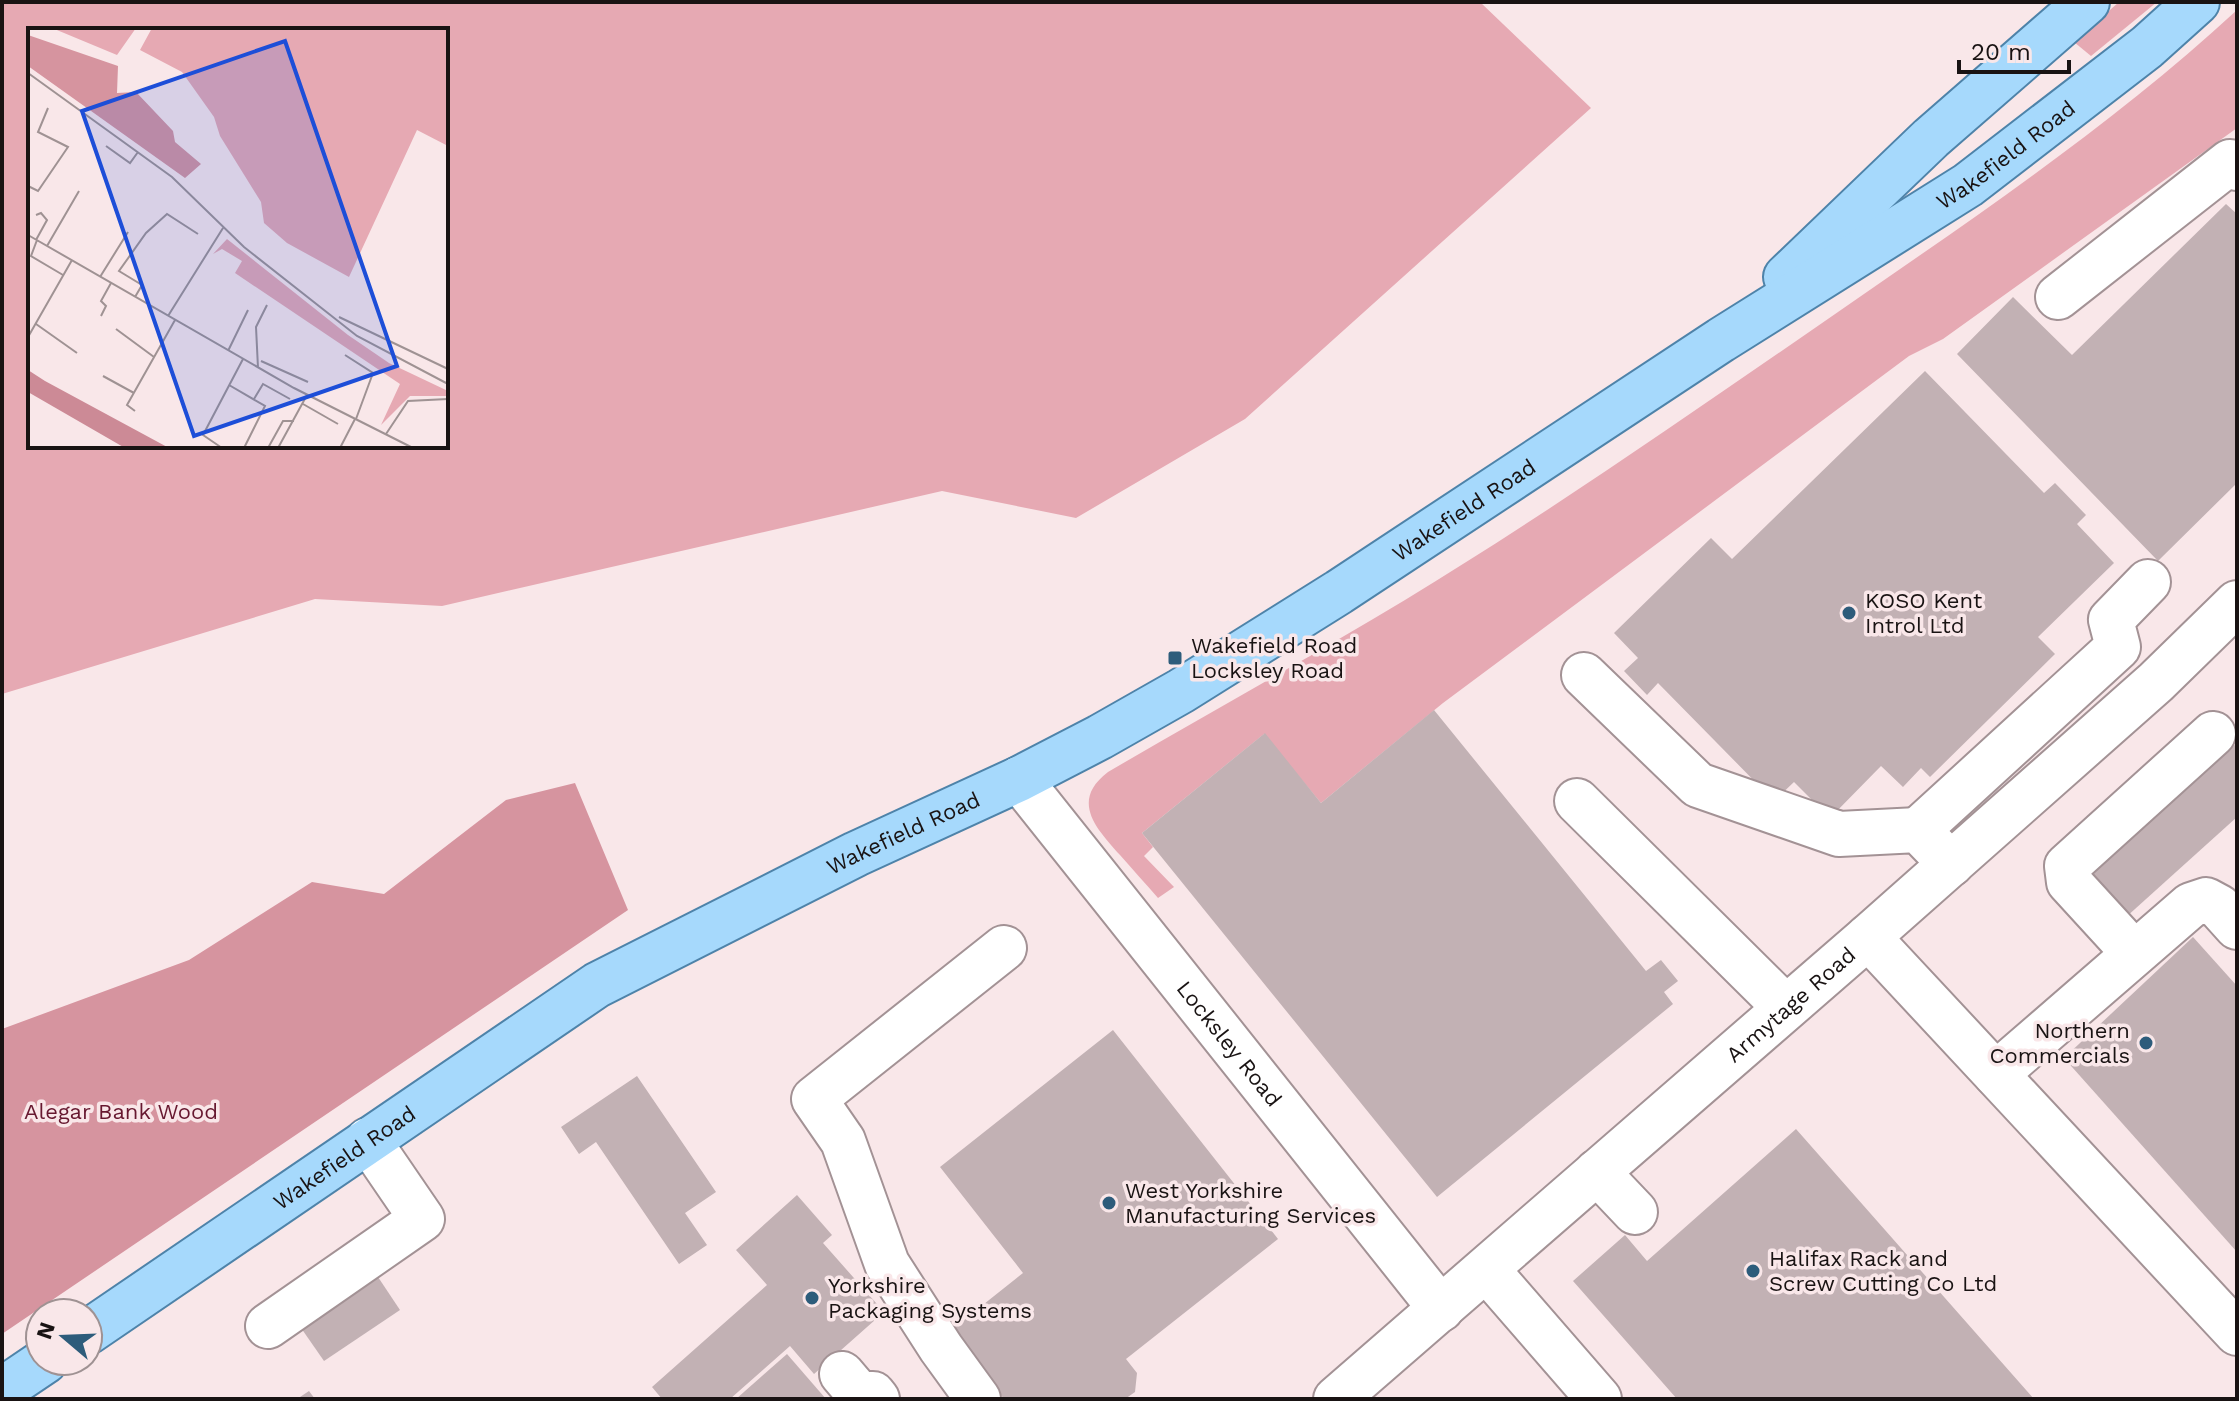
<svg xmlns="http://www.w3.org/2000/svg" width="2239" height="1401" font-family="'Work Sans',sans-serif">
<rect width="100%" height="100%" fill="#f9e7e9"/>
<g fill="#e6a9b3" fill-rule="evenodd">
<path d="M 2,2 L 1480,2 L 1591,108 L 1245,419 L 1076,518 L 942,491 L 442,606 L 315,599 L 2,694 ZM 30,30 L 446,30 L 446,446 L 30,446 Z"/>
<path d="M 2119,2 L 2157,2 L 2091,56 L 2074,42 Z"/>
<path d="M 2237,10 L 2237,128 L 1943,339 L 1909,356 L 1443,703 L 1321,803 L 1264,734 L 1142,833 L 1153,847 L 1144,856 L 1174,887 L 1158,898 C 1146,884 1133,870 1120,855 C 1096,828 1070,801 1108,772 C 1207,714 1307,659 1405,600 C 1553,510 1696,410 1838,312 C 1975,217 2115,123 2237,10 Z"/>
</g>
<path fill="#d6949f" d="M 575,783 L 628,910 L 2,1334 L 2,1029 L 189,960 L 312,882 L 384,894 L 506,800 Z"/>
<g fill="#c2b1b4">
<path d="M 2226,204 L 2237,214 L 2237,483 L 2158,561 L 1957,354 L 2013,297 L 2072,355 Z"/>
<path d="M 1925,371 L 2044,493 L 2055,483 L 2086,515 L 2077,524 L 2114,563 L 2038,637 L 2055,654 L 1930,777 L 1921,768 L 1903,787 L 1881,766 L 1830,818 L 1794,782 L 1774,801 L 1658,683 L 1647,695 L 1624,671 L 1638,658 L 1614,633 L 1711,538 L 1732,559 Z"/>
<path d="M 1434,710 L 1646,971 L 1661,960 L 1678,981 L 1664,992 L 1673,1004 L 1437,1197 L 1142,833 L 1265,733 L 1321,803 Z"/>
<path d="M 2237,743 L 2237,817 L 2125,918 L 2086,873 Z"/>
<path d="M 2193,937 L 2237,986 L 2237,1252 L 2064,1058 Z"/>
<path d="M 1113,1030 L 1278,1239 L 1126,1359 L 1137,1373 L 1135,1392 L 1125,1399 L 1004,1399 L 950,1331 L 1023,1273 L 940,1167 Z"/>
<path d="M 637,1076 L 716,1192 L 685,1213 L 707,1245 L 679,1264 L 596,1142 L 579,1154 L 561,1127 Z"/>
<path d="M 1796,1129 L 2034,1399 L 1677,1399 L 1573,1281 L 1625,1235 L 1647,1261 Z"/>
<path d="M 797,1195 L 832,1235 L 823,1243 L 884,1312 L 814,1374 L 790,1346 L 730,1399 L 662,1399 L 652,1387 L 767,1285 L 736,1250 Z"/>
<path d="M 376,1274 L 400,1310 L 324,1361 L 299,1325 Z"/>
<path d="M 787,1354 L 826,1399 L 736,1399 Z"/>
<path d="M 309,1391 L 315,1399 L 297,1399 Z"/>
</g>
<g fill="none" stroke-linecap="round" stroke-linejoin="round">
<defs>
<g id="minor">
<path d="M 2058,297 L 2230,162 L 2237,168"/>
<path d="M 1584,675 L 1698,785 L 1839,834 L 1918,830 L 1951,864"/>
<path id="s1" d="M 1019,779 L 1441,1309"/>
<path d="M 1577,801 L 1785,1007"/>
<path d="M 1918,830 L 2118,647 L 2111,620 L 2148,582"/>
<path d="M 1868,937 L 2237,1333"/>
<path d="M 2134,953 L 2069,882 L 2067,866 L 2213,734"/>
<path d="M 1996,1074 L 2191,905 L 2206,900 L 2219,907 L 2237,927"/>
<path d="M 1597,1172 L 1635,1212"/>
<path d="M 1487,1270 L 1599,1399"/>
<path d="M 268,1326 L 422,1219 L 368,1140"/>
<path d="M 842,1374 L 859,1394 L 873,1394 L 877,1399"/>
<path d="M 978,1399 L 941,1348 L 887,1264 L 843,1141 L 814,1099 L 1004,948"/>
<path id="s2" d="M 1336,1399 L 1868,937 L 2156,682 L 2237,603"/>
</g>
<g id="major">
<path d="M 1786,277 L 1931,138 L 2087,2"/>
<path id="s3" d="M 88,1332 L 597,985 L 856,854 L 1019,779 L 1100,737 L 1181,691 L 1339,592 L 1721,340 L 1968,185 L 2147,47 L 2197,2"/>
<path d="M 2,1390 L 45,1361"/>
</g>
</defs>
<use href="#minor" stroke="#a39295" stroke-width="48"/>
<use href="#major" stroke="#4e83a9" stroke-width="48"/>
<use href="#minor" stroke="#fff" stroke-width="44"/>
<use href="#major" stroke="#a6d9fc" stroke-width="44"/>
</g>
<g fill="#2d5c7b" stroke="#f9e7e9" stroke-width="3">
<circle cx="1849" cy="613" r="8"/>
<rect x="1167" y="650" width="16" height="16" rx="4"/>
<circle cx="2146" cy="1043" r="8"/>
<circle cx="1109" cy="1203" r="8"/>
<circle cx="1753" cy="1271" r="8"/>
<circle cx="812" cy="1298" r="8"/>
</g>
<g text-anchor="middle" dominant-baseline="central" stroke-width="7" stroke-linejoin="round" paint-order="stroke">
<g font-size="22" fill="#191313" stroke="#f9e7e9">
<text stroke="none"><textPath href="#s3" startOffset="2254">Wakefield Road</textPath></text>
<text stroke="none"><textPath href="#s3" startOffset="1606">Wakefield Road</textPath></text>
<text stroke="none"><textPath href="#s3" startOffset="958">Wakefield Road</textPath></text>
<text stroke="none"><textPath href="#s2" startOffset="602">Armytage Road</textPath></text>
<text stroke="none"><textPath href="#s1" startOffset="338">Locksley Road</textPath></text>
<text stroke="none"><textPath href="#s3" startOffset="310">Wakefield Road</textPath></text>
</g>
<g font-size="22" fill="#191313" stroke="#f9e7e9" text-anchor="start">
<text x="1865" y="600">KOSO Kent<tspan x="1865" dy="25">Introl Ltd</tspan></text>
<text x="1191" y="645">Wakefield Road<tspan x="1191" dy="25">Locksley Road</tspan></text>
<text x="2130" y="1030" text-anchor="end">Northern<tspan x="2130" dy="25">Commercials</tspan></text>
<text x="1125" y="1190">West Yorkshire<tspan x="1125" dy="25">Manufacturing Services</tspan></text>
<text x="1769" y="1258">Halifax Rack and<tspan x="1769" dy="25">Screw Cutting Co Ltd</tspan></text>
<text x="828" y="1285">Yorkshire<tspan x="828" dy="25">Packaging Systems</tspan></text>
</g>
<g font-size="22" fill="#671830" stroke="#f9e7e9">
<text x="121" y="1111">Alegar Bank Wood</text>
</g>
</g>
<g transform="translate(28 28)">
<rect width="420" height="420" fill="#f9e7e9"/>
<path d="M 24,0 L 108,0 L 89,27 ZM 124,0 L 420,0 L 420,118 L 389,102 L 321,249 L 259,215 L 236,195 L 233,174 L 192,108 L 186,89 L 154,44 L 112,22 ZM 199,211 L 320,307 L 361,335 L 420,363 L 420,368 L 382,368 L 353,397 L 372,356 L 207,245 L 214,233 L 194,221 L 185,226 Z" fill="#e6a9b3"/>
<path d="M 0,7 L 90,38 L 89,65 L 108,64 L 145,103 L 147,114 L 173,136 L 157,150 L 0,38 Z" fill="#d6949f"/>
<path d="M 0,342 L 17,353 L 141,420 L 97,420 L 0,364 Z" fill="#cc8a96"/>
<path fill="none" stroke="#9f9293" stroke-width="2" d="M 0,45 L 144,149 L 216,219 L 329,308 L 420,356M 78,118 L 102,135 L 110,124M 0,158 L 10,163 L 40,119 L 10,104 L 20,80M 0,207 L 266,360 L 385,420M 8,212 L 19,192 L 13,185 L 8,187M 9,212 L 3,228 L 35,247M 19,218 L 51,163M 72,249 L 100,204M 107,269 L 114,257 L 91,243 L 118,205 L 139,186 L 170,206M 73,288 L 78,278 L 73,273 L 83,255M 140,288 L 195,200M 311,289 L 420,341M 8,296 L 49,325M 88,301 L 126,329M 0,309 L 44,232M 200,323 L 220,282M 317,327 L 345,345 L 328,391M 233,333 L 280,354M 230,340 L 228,299 L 239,277M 75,348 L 106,365M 201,357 L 237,378 L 216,420M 226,371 L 235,356 L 262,371M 275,376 L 310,396M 107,383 L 99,377 L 147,292M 358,406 L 380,373 L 420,371M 194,420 L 175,407 L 215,331M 240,420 L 255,393 L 266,393M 250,420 L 279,367M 312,420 L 327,391"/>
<path fill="#1d4ed8" fill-opacity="0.15" stroke="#1d4ed8" stroke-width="4" d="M 257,13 L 369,338 L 166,408 L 54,83 Z"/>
<rect width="420" height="420" fill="none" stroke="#191313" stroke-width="4"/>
</g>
<rect width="2239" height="1401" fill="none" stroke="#191313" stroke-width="8"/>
<g transform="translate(64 1337) rotate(289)"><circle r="38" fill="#f9e7e9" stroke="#9f9293" stroke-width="2"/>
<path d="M0-6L14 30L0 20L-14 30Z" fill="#2d5c7b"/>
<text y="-12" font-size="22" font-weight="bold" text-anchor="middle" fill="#191313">N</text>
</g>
<path d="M1959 60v12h110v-12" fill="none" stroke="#191313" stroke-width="4"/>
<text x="1971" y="60" font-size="24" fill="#191313" stroke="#f9e7e9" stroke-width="6" paint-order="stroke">20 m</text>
</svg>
